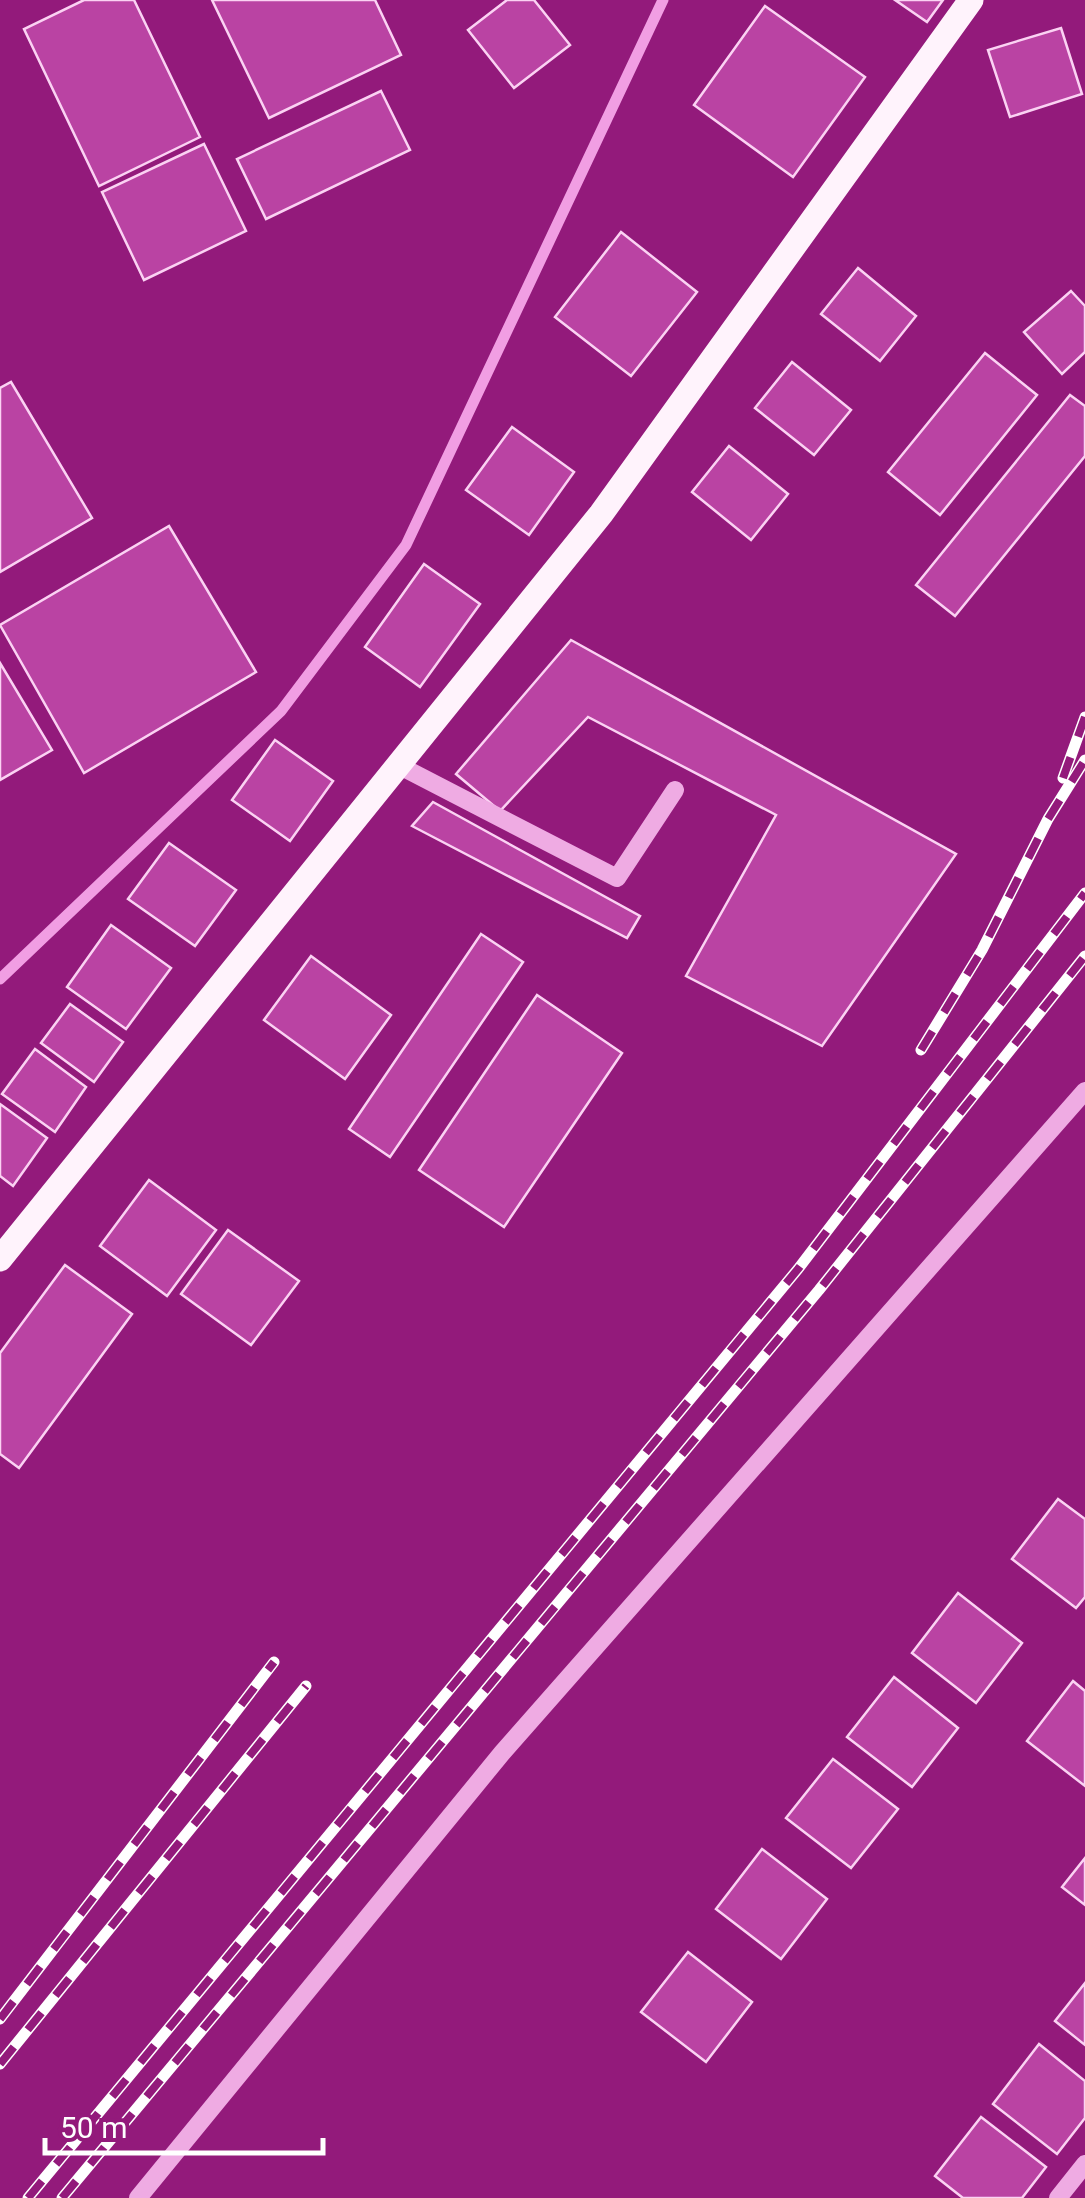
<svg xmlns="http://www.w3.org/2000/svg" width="1085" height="2198" font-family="Roboto,sans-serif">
<rect width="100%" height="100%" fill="#931a7b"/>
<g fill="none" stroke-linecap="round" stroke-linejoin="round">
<path stroke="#f19ee3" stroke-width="11" d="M 0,979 L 281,711 L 406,545 L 663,0"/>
</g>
<g fill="#ba43a3" stroke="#fbd2f3" stroke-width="2.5">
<path d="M 84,0 L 134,0 L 200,137 L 99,186 L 24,29 Z"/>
<path d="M 212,0 L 375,0 L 401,55 L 269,118 Z"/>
<path d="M 507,0 L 534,0 L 570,45 L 514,88 L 468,30 Z"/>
<path d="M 895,0 L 943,0 L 927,22 Z"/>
<path d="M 765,6 L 865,77 L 793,177 L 694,105 Z"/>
<path d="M 1061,28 L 1082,94 L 1010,117 L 988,50 Z"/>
<path d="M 381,91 L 410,150 L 266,219 L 237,159 Z"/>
<path d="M 204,144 L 246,231 L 144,280 L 102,192 Z"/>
<path d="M 621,232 L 697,292 L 631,376 L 555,317 Z"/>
<path d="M 858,268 L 916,316 L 880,361 L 821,314 Z"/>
<path d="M 1071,291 L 1085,306 L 1085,352 L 1062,374 L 1024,332 Z"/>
<path d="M 985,353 L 1037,395 L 940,515 L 888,472 Z"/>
<path d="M 792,362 L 851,410 L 814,455 L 755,408 Z"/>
<path d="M 11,382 L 92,518 L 0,572 L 0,388 Z"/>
<path d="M 1070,395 L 1085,406 L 1085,456 L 955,616 L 916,585 Z"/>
<path d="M 512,427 L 574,472 L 529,535 L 466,490 Z"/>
<path d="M 729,446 L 788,494 L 751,540 L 692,492 Z"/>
<path d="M 169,526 L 256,672 L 84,773 L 0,625 Z"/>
<path d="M 424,564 L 480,604 L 420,687 L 365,647 Z"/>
<path d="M 571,640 L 956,854 L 822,1046 L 686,976 L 776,815 L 588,717 L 500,811 L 456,774 Z"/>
<path d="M 0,663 L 52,750 L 0,780 Z"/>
<path d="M 275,740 L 333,781 L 290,841 L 232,800 Z"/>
<path d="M 433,802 L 640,916 L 627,938 L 412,826 Z"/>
<path d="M 169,843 L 236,890 L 195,946 L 128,899 Z"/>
<path d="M 111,925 L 171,968 L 126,1029 L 67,987 Z"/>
<path d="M 481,934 L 523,962 L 390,1157 L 349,1129 Z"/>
<path d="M 311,956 L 391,1015 L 345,1079 L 264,1020 Z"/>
<path d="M 537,995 L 622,1053 L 504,1227 L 419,1170 Z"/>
<path d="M 70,1004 L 123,1042 L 94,1082 L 41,1043 Z"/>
<path d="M 35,1049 L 86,1087 L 55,1132 L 2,1094 Z"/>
<path d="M 0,1104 L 47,1138 L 13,1186 L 0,1176 Z"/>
<path d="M 149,1180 L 216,1230 L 167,1296 L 100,1246 Z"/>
<path d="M 228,1230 L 299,1281 L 251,1345 L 181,1294 Z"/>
<path d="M 65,1265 L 132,1314 L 19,1468 L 0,1454 L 0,1353 Z"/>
<path d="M 1058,1499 L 1085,1519 L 1085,1597 L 1076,1608 L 1012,1559 Z"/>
<path d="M 958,1593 L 1022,1643 L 976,1703 L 912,1653 Z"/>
<path d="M 894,1677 L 958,1728 L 912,1787 L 847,1737 Z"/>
<path d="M 1073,1681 L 1085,1691 L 1085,1786 L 1027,1741 Z"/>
<path d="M 833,1759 L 898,1809 L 851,1868 L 786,1818 Z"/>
<path d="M 762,1849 L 827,1899 L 781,1959 L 716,1909 Z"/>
<path d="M 1085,1858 L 1085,1905 L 1062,1887 Z"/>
<path d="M 688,1952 L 752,2002 L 706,2062 L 641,2012 Z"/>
<path d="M 1085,1983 L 1085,2045 L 1055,2021 Z"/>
<path d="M 1039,2044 L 1085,2081 L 1085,2118 L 1057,2154 L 993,2104 Z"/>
<path d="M 981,2117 L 1046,2167 L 1022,2198 L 963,2198 L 935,2176 Z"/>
</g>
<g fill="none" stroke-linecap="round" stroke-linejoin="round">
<g stroke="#efabe3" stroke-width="18">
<path d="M 398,765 L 617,878 L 675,790"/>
<path d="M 138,2198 L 502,1753 L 1085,1091"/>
<path d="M 1058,2198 L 1085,2164"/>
</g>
<path stroke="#fff3fc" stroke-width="25" d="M 0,1259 L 601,514 L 971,0"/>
<defs>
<g id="rail">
<path d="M 1063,778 L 1085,717"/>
<path d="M 921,1050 L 982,950 L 1048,819 L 1085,760"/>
<path d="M 0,2019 L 274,1662"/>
<path d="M 0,2064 L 306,1686"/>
<path d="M 28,2198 L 798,1269 L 1085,893"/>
<path d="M 62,2198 L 819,1290 L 1085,956"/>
</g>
</defs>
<use href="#rail" stroke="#fff" stroke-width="11"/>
<use href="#rail" stroke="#931a7b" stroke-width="8" stroke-dasharray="22" stroke-linecap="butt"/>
</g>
<path d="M45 2138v15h278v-15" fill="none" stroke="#ffffff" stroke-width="5"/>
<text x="60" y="2138" font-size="30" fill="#ffffff" stroke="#931a7b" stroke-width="8" paint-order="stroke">50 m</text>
</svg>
